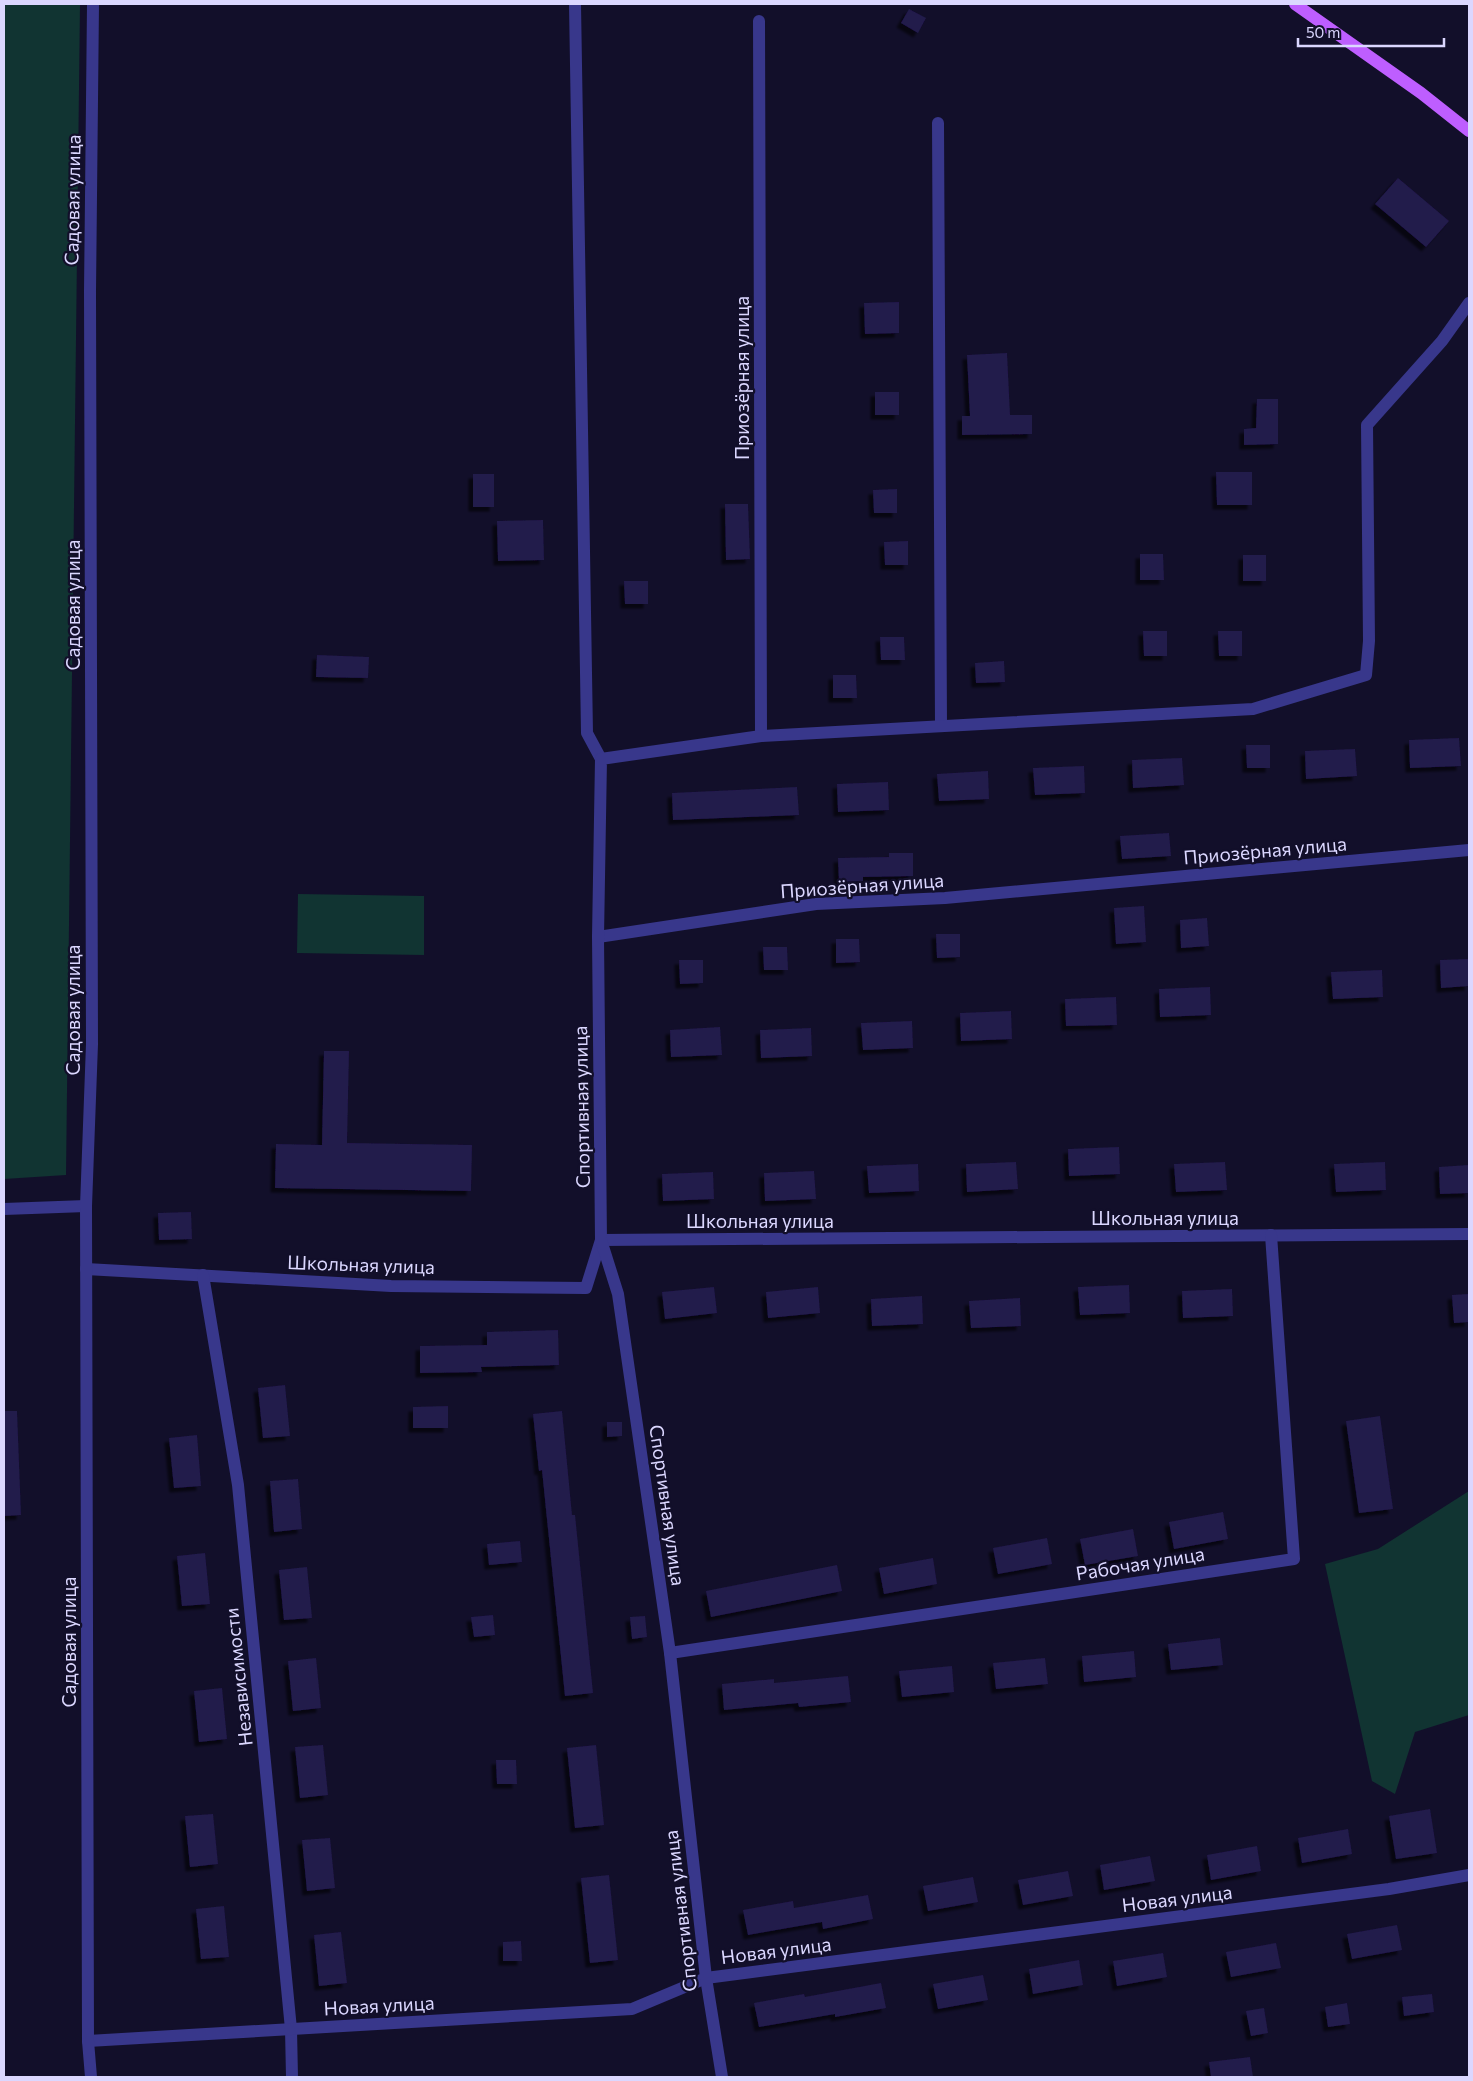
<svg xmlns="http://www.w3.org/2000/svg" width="1473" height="2081" font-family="Commissioner,sans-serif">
<defs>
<filter id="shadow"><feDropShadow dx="-4.5" dy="4.5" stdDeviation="1" flood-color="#0009"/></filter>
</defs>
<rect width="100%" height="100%" fill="#120f2a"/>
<g fill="#113432">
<path d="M 4,4 L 80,4 L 66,1175 L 4,1179 Z"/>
<path d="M 298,894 L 424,896 L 424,955 L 297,953 Z"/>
<path d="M 1469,1491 L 1469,1715 L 1415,1732 L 1395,1794 L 1372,1781 L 1325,1564 L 1378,1549 Z"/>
</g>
<g fill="#221a4c" filter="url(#shadow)">
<path d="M 909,9 L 926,18 L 918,33 L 901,23 Z"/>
<path d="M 1398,178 L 1449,221 L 1426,247 L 1375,204 Z"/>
<path d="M 899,302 L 899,333 L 865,334 L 864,303 Z"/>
<path d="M 1007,353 L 1010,415 L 1032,415 L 1032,434 L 962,435 L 962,416 L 970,416 L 967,355 Z"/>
<rect x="875" y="392" width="24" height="23"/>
<path d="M 1257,399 L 1278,399 L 1278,444 L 1244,445 L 1244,429 L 1256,428 Z"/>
<path d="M 1216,472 L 1252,472 L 1252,505 L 1217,505 Z"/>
<rect x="473" y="474" width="21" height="33"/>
<path d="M 897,489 L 897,513 L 874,513 L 873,490 Z"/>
<path d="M 725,504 L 748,504 L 750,559 L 726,560 Z"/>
<path d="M 543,520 L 544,560 L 498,561 L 497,521 Z"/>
<path d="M 908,541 L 908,565 L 885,565 L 884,542 Z"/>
<path d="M 1140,554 L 1163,554 L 1164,580 L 1140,580 Z"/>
<rect x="1243" y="555" width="23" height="26"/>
<path d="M 624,581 L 648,581 L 648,604 L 625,604 Z"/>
<path d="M 1143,631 L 1167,631 L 1167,656 L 1144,656 Z"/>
<path d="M 1218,631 L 1242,631 L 1242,656 L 1219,656 Z"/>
<path d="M 880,637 L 904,637 L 905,660 L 881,660 Z"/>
<path d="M 317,655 L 369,657 L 368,678 L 316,677 Z"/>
<path d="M 1004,661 L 1005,682 L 976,683 L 975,663 Z"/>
<path d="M 833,675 L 856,675 L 857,698 L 833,698 Z"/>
<path d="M 1459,738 L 1461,766 L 1410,768 L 1409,740 Z"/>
<path d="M 1246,745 L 1270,745 L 1270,768 L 1247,768 Z"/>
<path d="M 1355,749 L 1357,776 L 1306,779 L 1305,751 Z"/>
<path d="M 1182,758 L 1184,785 L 1133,788 L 1132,760 Z"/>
<path d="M 1084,766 L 1085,793 L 1035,795 L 1033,768 Z"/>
<path d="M 988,771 L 989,799 L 939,801 L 937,774 Z"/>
<path d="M 888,782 L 889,810 L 838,812 L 837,784 Z"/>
<path d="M 797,787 L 799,815 L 673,820 L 672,793 Z"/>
<path d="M 1169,833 L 1171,856 L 1122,859 L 1120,836 Z"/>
<path d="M 889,853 L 913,853 L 913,876 L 863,877 L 863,881 L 839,882 L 838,858 L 889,857 Z"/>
<path d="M 1144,906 L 1146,942 L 1116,944 L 1114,908 Z"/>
<path d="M 1207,918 L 1209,946 L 1181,948 L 1180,920 Z"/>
<path d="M 936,934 L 960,934 L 960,957 L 937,958 Z"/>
<path d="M 836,939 L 859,939 L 860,962 L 836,963 Z"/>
<path d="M 763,947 L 787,947 L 788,970 L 764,970 Z"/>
<path d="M 1469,959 L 1469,986 L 1441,988 L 1440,960 Z"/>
<path d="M 679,960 L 703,960 L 703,983 L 680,984 Z"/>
<path d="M 1382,970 L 1383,997 L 1333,999 L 1331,972 Z"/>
<path d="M 1210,987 L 1211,1015 L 1160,1017 L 1159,989 Z"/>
<path d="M 1116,997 L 1117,1025 L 1066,1026 L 1065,999 Z"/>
<path d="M 1011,1011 L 1012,1039 L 961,1041 L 960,1013 Z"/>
<path d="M 912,1021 L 913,1048 L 863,1050 L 861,1023 Z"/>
<path d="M 720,1027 L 722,1055 L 671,1057 L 670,1030 Z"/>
<path d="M 811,1028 L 812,1056 L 761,1058 L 760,1030 Z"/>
<path d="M 324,1051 L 349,1051 L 347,1143 L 472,1145 L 471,1191 L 275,1188 L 276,1144 L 322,1145 Z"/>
<path d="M 1119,1147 L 1120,1174 L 1069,1176 L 1068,1149 Z"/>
<path d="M 1016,1162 L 1018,1189 L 967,1192 L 966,1164 Z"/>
<path d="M 1225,1162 L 1227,1190 L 1176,1192 L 1174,1164 Z"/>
<path d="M 1385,1162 L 1386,1190 L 1336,1192 L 1334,1164 Z"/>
<path d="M 918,1164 L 919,1191 L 869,1193 L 867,1166 Z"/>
<path d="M 1469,1165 L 1469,1193 L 1440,1194 L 1439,1167 Z"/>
<path d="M 814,1171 L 816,1199 L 765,1201 L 764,1173 Z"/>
<path d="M 713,1172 L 714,1199 L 663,1201 L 662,1174 Z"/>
<path d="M 191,1212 L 192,1239 L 159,1240 L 158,1213 Z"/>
<path d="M 1129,1285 L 1130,1313 L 1080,1315 L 1078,1287 Z"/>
<path d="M 714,1287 L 717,1313 L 665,1319 L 662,1292 Z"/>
<path d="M 818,1287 L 820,1313 L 768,1318 L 766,1292 Z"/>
<path d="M 1232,1289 L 1233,1316 L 1183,1318 L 1182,1291 Z"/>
<path d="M 1469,1294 L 1469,1322 L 1454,1323 L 1452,1295 Z"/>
<path d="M 922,1296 L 923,1324 L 872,1326 L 871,1299 Z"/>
<path d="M 1020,1298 L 1021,1326 L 971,1328 L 969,1301 Z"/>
<path d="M 558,1330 L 559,1365 L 481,1367 L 482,1372 L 420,1373 L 420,1346 L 487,1345 L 487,1332 Z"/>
<path d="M 285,1385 L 290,1436 L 263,1438 L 258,1388 Z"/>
<path d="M 448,1406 L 448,1428 L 413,1428 L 413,1407 Z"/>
<path d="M 4,1411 L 17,1411 L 21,1515 L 4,1516 Z"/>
<path d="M 562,1411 L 572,1515 L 575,1515 L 593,1693 L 565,1696 L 542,1470 L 539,1471 L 533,1414 Z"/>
<path d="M 1380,1416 L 1393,1509 L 1359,1513 L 1346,1421 Z"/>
<path d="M 607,1422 L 622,1422 L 622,1436 L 607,1437 Z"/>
<path d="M 197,1435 L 201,1486 L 174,1488 L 169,1438 Z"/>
<path d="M 298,1479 L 302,1529 L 274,1532 L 270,1481 Z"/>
<path d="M 1223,1512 L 1228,1539 L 1174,1549 L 1169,1522 Z"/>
<path d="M 1133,1529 L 1138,1556 L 1085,1565 L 1080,1539 Z"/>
<path d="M 1047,1538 L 1052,1564 L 998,1574 L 993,1548 Z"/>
<path d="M 520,1541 L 522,1562 L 489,1565 L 487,1544 Z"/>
<path d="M 205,1553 L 210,1604 L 182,1606 L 177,1556 Z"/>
<path d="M 933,1558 L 937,1584 L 884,1594 L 879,1568 Z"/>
<path d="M 837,1565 L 842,1591 L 711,1617 L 706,1591 Z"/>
<path d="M 307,1567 L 312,1618 L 284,1620 L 279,1570 Z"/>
<path d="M 493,1615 L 495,1635 L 474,1637 L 471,1617 Z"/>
<path d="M 645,1616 L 647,1637 L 632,1639 L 630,1617 Z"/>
<path d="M 1220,1638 L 1223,1665 L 1171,1670 L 1168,1644 Z"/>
<path d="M 1134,1651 L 1136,1677 L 1084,1682 L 1082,1656 Z"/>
<path d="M 316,1658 L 321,1708 L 293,1711 L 288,1661 Z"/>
<path d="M 1045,1658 L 1048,1684 L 996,1689 L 993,1663 Z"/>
<path d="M 952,1666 L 954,1692 L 902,1697 L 899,1671 Z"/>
<path d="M 848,1676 L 851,1702 L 799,1707 L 798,1703 L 724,1710 L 722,1684 L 774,1679 L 774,1683 Z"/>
<path d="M 222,1688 L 227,1739 L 199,1742 L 194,1691 Z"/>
<path d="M 323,1745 L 328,1795 L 300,1798 L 295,1747 Z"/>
<path d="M 596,1745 L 604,1825 L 575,1828 L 567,1748 Z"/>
<path d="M 496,1760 L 516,1760 L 517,1784 L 497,1784 Z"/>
<path d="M 1430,1809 L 1437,1853 L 1396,1859 L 1389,1816 Z"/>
<path d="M 213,1814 L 218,1864 L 190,1867 L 185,1816 Z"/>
<path d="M 1348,1829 L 1352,1854 L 1302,1863 L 1298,1838 Z"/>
<path d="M 330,1838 L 335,1888 L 307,1891 L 302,1840 Z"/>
<path d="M 1257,1846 L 1261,1871 L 1211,1880 L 1207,1855 Z"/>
<path d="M 1150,1856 L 1155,1881 L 1104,1890 L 1100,1865 Z"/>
<path d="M 1068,1871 L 1073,1896 L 1023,1905 L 1018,1880 Z"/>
<path d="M 609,1875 L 618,1960 L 590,1963 L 581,1878 Z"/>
<path d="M 973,1877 L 978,1902 L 928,1911 L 923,1886 Z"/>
<path d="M 868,1895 L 873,1919 L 823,1929 L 822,1922 L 748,1935 L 743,1910 L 793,1901 L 794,1908 Z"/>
<path d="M 224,1906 L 229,1957 L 201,1959 L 196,1909 Z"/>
<path d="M 1397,1925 L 1402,1950 L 1352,1959 L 1347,1934 Z"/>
<path d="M 341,1932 L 347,1983 L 319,1986 L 314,1935 Z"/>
<path d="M 521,1941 L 522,1961 L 503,1961 L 503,1942 Z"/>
<path d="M 1276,1943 L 1281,1968 L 1231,1977 L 1226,1952 Z"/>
<path d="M 1163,1953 L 1167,1977 L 1117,1986 L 1113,1961 Z"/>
<path d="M 1079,1960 L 1083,1985 L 1033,1994 L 1029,1969 Z"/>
<path d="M 983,1975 L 988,2000 L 938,2009 L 933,1984 Z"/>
<path d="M 881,1983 L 886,2008 L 835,2017 L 835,2014 L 759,2027 L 754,2003 L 804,1994 L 805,1997 Z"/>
<path d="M 1432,1994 L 1434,2012 L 1404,2016 L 1402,1997 Z"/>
<path d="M 1347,2003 L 1350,2024 L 1328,2027 L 1325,2007 Z"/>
<path d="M 1264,2008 L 1268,2033 L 1251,2036 L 1246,2011 Z"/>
<path d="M 1250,2057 L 1253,2077 L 1211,2077 L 1209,2062 Z"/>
</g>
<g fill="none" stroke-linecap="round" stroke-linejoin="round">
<g stroke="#38378b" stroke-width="12">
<path d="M 575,4 L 587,733 L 601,759"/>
<path d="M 759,21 L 761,736"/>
<path d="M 938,123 L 941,725"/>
<path d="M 598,937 L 816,904 L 945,898 L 1469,850"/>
<path d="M 4,1209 L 86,1206"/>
<path d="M 86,1269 L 391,1286 L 586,1288 L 601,1240 L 1469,1234"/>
<path d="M 203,1275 L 238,1485 L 291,2029 L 292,2077"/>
<path d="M 670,1653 L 1294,1559 L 1271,1235"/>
<path d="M 88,2041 L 632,2009 L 706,1978 L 1389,1889 L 1469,1875"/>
<path d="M 91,2077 L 88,2041 L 86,1206 L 92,1044 L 90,292 L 93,4"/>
<path d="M 722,2077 L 706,1978 L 670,1653 L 618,1294 L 601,1240 L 598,937 L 601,759 L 761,736 L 1253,709 L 1366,675 L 1369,641 L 1367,425 L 1442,341 L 1469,303"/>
</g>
<path stroke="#be5eff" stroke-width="12" d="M 1295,4 L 1421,93 L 1469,131"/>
</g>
<g text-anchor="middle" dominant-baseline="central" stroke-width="4.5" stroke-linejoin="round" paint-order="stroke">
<g font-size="19" fill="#dbd7ff" stroke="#120f2a">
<text transform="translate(72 200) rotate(-89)">Садовая улица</text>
<text transform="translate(741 378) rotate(-90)">Приозёрная улица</text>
<text transform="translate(72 605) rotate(-90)">Садовая улица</text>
<text transform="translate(1265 850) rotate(-5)">Приозёрная улица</text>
<text transform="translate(862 885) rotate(-4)">Приозёрная улица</text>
<text transform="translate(72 1010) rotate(-90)">Садовая улица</text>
<text transform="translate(581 1107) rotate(-91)">Спортивная улица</text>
<text x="1165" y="1217">Школьная улица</text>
<text x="760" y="1220">Школьная улица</text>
<text transform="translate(361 1264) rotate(2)">Школьная улица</text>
<text transform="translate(668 1505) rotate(82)">Спортивная улица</text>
<text transform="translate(1140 1563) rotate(-9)">Рабочая улица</text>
<text transform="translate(68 1642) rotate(-90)">Садовая улица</text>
<text transform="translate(238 1677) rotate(-96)">Независимости</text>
<text transform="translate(1177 1898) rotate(-7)">Новая улица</text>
<text transform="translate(680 1911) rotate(-97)">Спортивная улица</text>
<text transform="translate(776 1950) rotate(-7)">Новая улица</text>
<text transform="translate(379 2005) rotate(-3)">Новая улица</text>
</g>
</g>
<rect width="1473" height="2081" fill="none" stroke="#dbd7ff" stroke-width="10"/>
<path d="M1298 38v8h146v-8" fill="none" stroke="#dbd7ff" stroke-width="2.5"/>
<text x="1306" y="38" font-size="15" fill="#dbd7ff" stroke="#120f2a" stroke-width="4" paint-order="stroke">50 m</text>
</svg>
